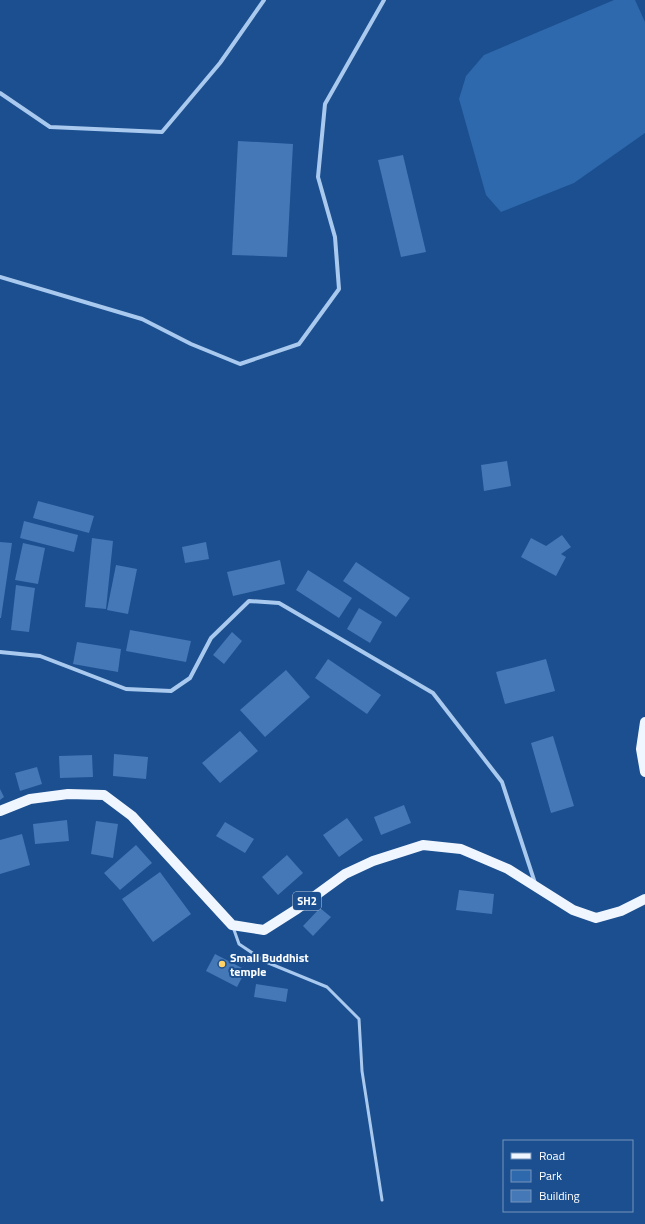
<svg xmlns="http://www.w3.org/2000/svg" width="645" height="1224" font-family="'Titillium Web',sans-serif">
<rect width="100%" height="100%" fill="#1b4f8f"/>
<path fill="#2e69ad" d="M 614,0 L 635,0 L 645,22 L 645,133 L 574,183 L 501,212 L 486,195 L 459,99 L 466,76 L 484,55 Z"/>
<g fill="#4478b7">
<path d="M 238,141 L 293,144 L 287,257 L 232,255 Z"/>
<path d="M 403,155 L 426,252 L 401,257 L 378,160 Z"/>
<path d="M 507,461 L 511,486 L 484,491 L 481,465 Z"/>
<path d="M 38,501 L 94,516 L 89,533 L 33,518 Z"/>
<path d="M 24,521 L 78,535 L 74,552 L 20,538 Z"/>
<path d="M 562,535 L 571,547 L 561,554 L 566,557 L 556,576 L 521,557 L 531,538 L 548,547 L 546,546 Z"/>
<path d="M 92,538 L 113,541 L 106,609 L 85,607 Z"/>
<path d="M 0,542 L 12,543 L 1,618 L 0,618 Z"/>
<path d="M 206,542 L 209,559 L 185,563 L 182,547 Z"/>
<path d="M 23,543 L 45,548 L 38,584 L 15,580 Z"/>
<path d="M 280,560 L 285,584 L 233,596 L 227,572 Z"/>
<path d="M 356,562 L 410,598 L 396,617 L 343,581 Z"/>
<path d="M 116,565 L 137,569 L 128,614 L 107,610 Z"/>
<path d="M 308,570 L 352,598 L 339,618 L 296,590 Z"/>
<path d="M 16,585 L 35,588 L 29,632 L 11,630 Z"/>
<path d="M 359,608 L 382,622 L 370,643 L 347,629 Z"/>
<path d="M 130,630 L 191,641 L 186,662 L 126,651 Z"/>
<path d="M 232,632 L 242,641 L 224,664 L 213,655 Z"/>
<path d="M 77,642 L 121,649 L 118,672 L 73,664 Z"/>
<path d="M 328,659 L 381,695 L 367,714 L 315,678 Z"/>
<path d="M 546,659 L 555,691 L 505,704 L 496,672 Z"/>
<path d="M 286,670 L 310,697 L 265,737 L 240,710 Z"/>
<path d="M 240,731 L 258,751 L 220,783 L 202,763 Z"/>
<path d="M 553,736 L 574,806 L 551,813 L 531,743 Z"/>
<path d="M 114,754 L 148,757 L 146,779 L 113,776 Z"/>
<path d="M 92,755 L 93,777 L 60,778 L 59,756 Z"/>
<path d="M 37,767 L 42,784 L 20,791 L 15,773 Z"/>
<path d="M 0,789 L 4,797 L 0,800 Z"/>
<path d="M 404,805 L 411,823 L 381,835 L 374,817 Z"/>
<path d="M 347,818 L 363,840 L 339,857 L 323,835 Z"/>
<path d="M 67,820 L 69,841 L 35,844 L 33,824 Z"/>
<path d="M 96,821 L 118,824 L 113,858 L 91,854 Z"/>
<path d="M 225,822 L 254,839 L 245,853 L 216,836 Z"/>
<path d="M 22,834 L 30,865 L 0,874 L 0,840 Z"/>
<path d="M 136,845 L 152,863 L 120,890 L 104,873 Z"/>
<path d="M 287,855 L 303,873 L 278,895 L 262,877 Z"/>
<path d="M 160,872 L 191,914 L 153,942 L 122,899 Z"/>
<path d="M 459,890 L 494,894 L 492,914 L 456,910 Z"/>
<path d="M 320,908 L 331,917 L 313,936 L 303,926 Z"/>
<path d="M 215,954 L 246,970 L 237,987 L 206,971 Z"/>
<path d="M 256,984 L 288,989 L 286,1002 L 254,997 Z"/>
</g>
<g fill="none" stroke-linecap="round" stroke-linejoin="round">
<path stroke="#a9c9ee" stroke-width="3" d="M 233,927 L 239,944 L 266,962 L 327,987 L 359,1019 L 362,1071 L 382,1200"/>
<g stroke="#a9c9ee" stroke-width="4">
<path d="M 0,93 L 50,127 L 162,132 L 220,63 L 264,0"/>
<path d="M 0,277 L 142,319 L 191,344 L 240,364 L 299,344 L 339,289 L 335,237 L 318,177 L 325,104 L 384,0"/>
<path d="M 0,652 L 40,656 L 126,689 L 171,691 L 190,678 L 211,638 L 249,601 L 279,603 L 433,693 L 502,782 L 535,883"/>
</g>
<g stroke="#f0f6ff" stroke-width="10">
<path d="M 645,722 L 641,749 L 645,772"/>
<path d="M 0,811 L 30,799 L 68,794 L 104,795 L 132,816 L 232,925 L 264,930 L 297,909 L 345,874 L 373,861 L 423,845 L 461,849 L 508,869 L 573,910 L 596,918 L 621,911 L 645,899"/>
</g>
</g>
<circle fill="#ffd166" stroke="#1b4f8f" stroke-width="1.5" cx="222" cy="964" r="4"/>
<g text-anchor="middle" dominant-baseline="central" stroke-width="4" stroke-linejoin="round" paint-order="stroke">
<rect fill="#1b4f8f" stroke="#bbcadd" stroke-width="1" x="293" y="892" width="28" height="18" rx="3"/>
<g font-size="11" font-weight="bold" fill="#fff">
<text x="307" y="901">SH2</text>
</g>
<g font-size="12" font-weight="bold" fill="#fff" stroke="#1b4f8f" text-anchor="start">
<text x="230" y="957">Small Buddhist<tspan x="230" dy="14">temple</tspan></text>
</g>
</g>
<rect x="503" y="1140" width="130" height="72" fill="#1b4f8f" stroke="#7695bc"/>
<rect x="511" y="1153" width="20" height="6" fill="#f0f6ff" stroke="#7695bc"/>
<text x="539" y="1160" font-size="12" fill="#ffffff">Road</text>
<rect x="511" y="1170" width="20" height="12" fill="#2e69ad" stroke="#7695bc"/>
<text x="539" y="1180" font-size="12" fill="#ffffff">Park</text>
<rect x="511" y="1190" width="20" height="12" fill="#4478b7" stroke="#7695bc"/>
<text x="539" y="1200" font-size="12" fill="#ffffff">Building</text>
</svg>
